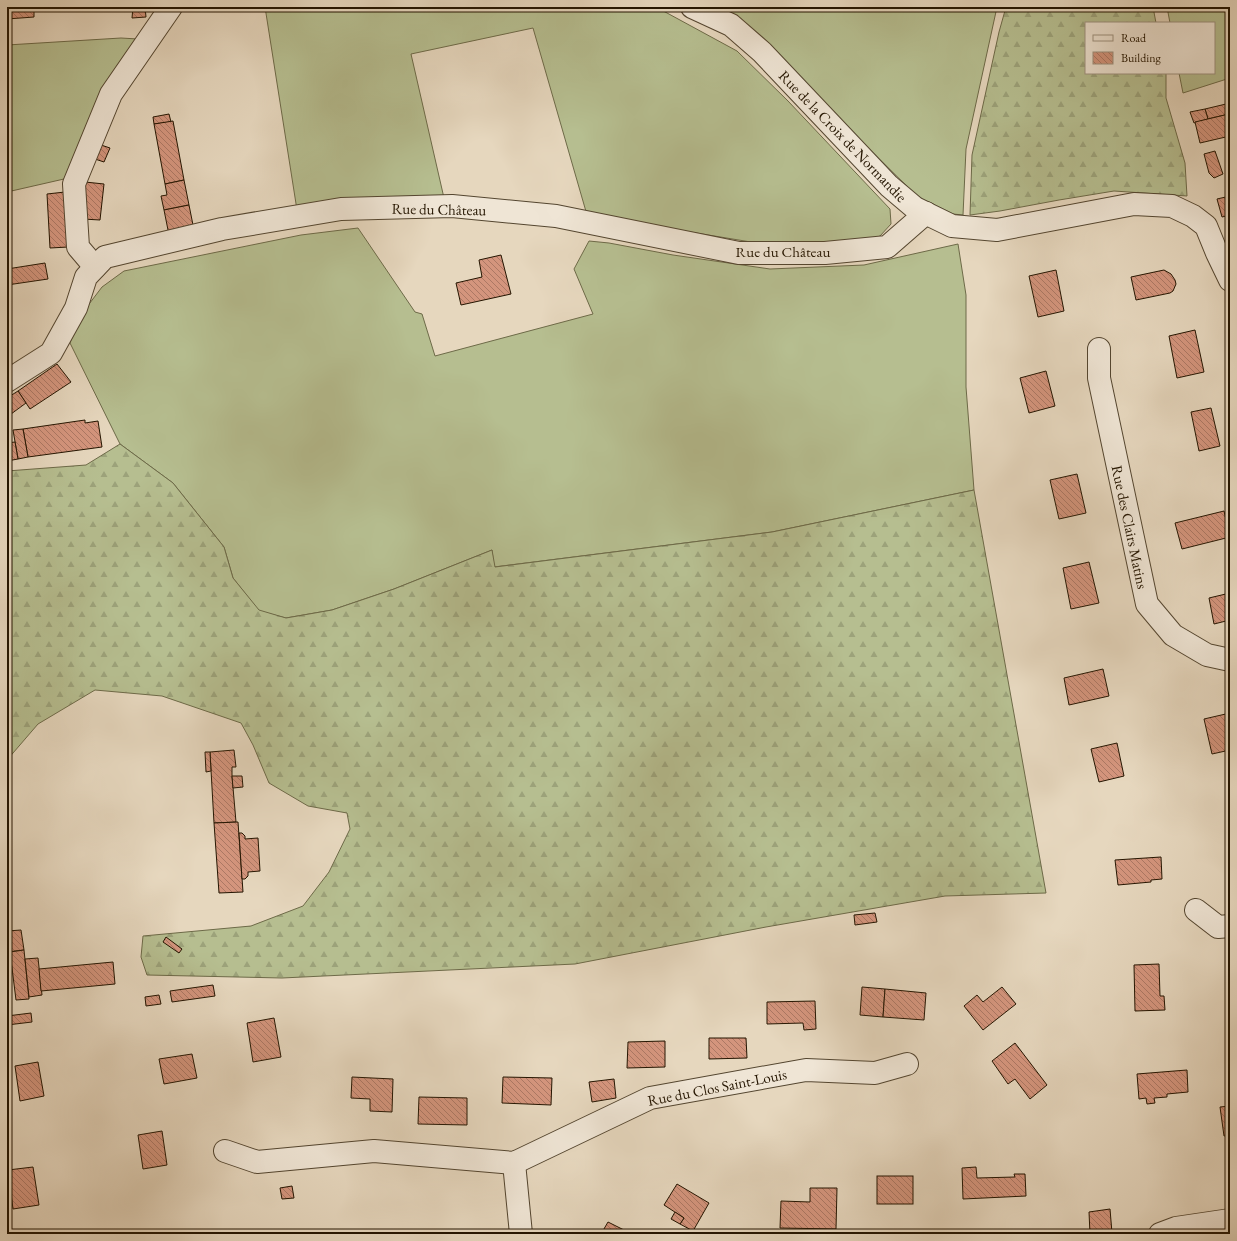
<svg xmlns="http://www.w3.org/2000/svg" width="1237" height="1241" font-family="'EB Garamond',serif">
<defs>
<pattern id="forest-firs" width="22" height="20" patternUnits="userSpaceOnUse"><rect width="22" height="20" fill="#b6be90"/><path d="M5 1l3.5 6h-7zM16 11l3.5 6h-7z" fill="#9ca27a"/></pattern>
<pattern id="building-back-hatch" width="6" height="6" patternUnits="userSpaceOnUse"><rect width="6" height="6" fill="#d4957d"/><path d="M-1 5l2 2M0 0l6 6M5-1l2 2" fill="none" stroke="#ac7864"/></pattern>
</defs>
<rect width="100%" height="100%" fill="#e6d7be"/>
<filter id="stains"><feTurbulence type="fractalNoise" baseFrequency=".005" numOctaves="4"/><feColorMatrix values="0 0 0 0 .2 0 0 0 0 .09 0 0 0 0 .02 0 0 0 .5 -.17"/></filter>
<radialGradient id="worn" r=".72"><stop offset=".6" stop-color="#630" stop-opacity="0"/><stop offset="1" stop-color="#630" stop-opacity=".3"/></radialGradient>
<g fill="#b6be90" stroke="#6d6a48">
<path d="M 265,7 L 656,7 L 737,51 L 788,101 L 890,209 L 891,224 L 880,236 L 853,245 L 775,246 L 587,215 L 533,28 L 411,54 L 444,198 L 297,210 Z"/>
<path d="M 715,7 L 997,7 L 966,149 L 963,215 L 953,214 L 917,196 L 864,144 Z"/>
<path d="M 1167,7 L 1230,7 L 1230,78 L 1183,93 L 1179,73 L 1214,73 L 1214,23 L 1170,23 Z"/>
<path d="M 121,38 L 138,39 L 104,98 L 64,179 L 7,192 L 7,45 Z"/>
<path d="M 358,228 L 415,312 L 422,314 L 435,356 L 593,314 L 574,269 L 589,241 L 609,243 L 673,255 L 770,269 L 864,265 L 958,244 L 966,295 L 966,387 L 974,490 L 772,532 L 494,567 L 492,550 L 394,589 L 332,610 L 286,618 L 259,611 L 233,578 L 224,547 L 173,483 L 120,444 L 70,343 L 80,316 L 102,287 L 124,271 L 301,235 Z"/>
</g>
<g fill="url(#forest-firs)" stroke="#6d6a48">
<path d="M 1006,7 L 1153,7 L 1156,23 L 1086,23 L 1086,73 L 1166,73 L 1166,98 L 1185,163 L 1187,196 L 1114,191 L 1059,200 L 1000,211 L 970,215 L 972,155 L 999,32 Z"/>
<path d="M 120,444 L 173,483 L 224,547 L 233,578 L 259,610 L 286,618 L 332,610 L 394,589 L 492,550 L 495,567 L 772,532 L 974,490 L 1046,893 L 945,896 L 766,927 L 575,964 L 282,978 L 147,975 L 141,957 L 143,936 L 251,926 L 303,906 L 329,872 L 350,829 L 347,813 L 308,806 L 269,783 L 253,745 L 241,723 L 162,696 L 95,690 L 38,724 L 7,760 L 11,830 L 7,832 L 7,471 L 86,465 Z"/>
</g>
<g fill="url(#building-back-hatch)" stroke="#241501">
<path d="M 7,7 L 34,7 L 34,17 L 7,19 Z"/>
<path d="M 133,7 L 145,7 L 146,17 L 132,18 Z"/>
<path d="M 1226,104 L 1229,114 L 1208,119 L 1205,109 Z"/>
<path d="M 1205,109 L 1208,119 L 1194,123 L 1190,112 Z"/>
<path d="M 169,114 L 171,122 L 154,124 L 153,117 Z"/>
<path d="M 1229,114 L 1230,136 L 1200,143 L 1195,122 Z"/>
<path d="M 173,121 L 184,180 L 165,184 L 154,124 Z"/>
<path d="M 101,145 L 110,148 L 104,162 L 95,159 Z"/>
<path d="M 1215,151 L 1223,174 L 1214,178 L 1209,173 L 1204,154 Z"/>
<path d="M 184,180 L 189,205 L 164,210 L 161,196 L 167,195 L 165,184 Z"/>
<path d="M 85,182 L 104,184 L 100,220 L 83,219 Z"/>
<path d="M 65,192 L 68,247 L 50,248 L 47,194 Z"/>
<path d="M 1230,196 L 1230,215 L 1222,217 L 1217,199 Z"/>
<path d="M 189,205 L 194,230 L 169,235 L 164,210 Z"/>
<path d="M 501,255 L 511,294 L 461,305 L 456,283 L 482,277 L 479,260 Z"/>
<path d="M 45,263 L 48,279 L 7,285 L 7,269 Z"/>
<path d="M 1056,270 L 1064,311 L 1038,317 L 1029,276 Z"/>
<path d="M 1164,270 L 1171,274 L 1175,280 L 1176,284 L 1173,291 L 1170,293 L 1136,300 L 1131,277 Z"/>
<path d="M 1195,330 L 1204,372 L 1177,378 L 1169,336 Z"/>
<path d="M 57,364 L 71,382 L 30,409 L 18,391 Z"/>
<path d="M 1046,371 L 1055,406 L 1029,413 L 1020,378 Z"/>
<path d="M 18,391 L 26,403 L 7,417 L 7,398 Z"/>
<path d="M 1211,408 L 1220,446 L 1199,451 L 1191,412 Z"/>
<path d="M 85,420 L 85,423 L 98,421 L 102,447 L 28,457 L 23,429 Z"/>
<path d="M 23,429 L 28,457 L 18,459 L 13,430 Z"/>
<path d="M 15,442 L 18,459 L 7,461 L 7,443 Z"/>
<path d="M 1077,474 L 1086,513 L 1059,519 L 1050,480 Z"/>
<path d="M 1224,511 L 1230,537 L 1182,549 L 1175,523 Z"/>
<path d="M 1089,562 L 1099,603 L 1071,609 L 1063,568 Z"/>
<path d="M 1230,593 L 1230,620 L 1214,624 L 1209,598 Z"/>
<path d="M 1103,669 L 1109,696 L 1069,705 L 1064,678 Z"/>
<path d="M 1230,713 L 1230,750 L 1212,754 L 1204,719 Z"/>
<path d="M 1117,743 L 1124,776 L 1099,782 L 1091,749 Z"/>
<path d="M 234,750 L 236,767 L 232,767 L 232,776 L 236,822 L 214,823 L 210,752 Z"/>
<path d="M 205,752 L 210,752 L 211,771 L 206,772 Z"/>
<path d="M 232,776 L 242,776 L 243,787 L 233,788 Z"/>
<path d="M 238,822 L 243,892 L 219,893 L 214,823 Z"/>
<path d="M 239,833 L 242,833 L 245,836 L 245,839 L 258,838 L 260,871 L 248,872 L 248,876 L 245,879 L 242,879 Z"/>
<path d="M 1161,857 L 1162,879 L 1151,880 L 1151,882 L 1118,885 L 1115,860 Z"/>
<path d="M 875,913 L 877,922 L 855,925 L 854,915 Z"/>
<path d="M 21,930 L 24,950 L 7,952 L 7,931 Z"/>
<path d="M 166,937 L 182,949 L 179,953 L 163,942 Z"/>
<path d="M 24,950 L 29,999 L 16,1000 L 10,952 Z"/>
<path d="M 38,958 L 42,995 L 29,997 L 25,959 Z"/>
<path d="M 113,962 L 115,984 L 41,991 L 39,969 Z"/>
<path d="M 1159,964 L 1160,996 L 1164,996 L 1165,1010 L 1135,1011 L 1134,965 Z"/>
<path d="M 213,985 L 215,996 L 172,1002 L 170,991 Z"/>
<path d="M 862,987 L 885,989 L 883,1017 L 860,1015 Z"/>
<path d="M 1002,987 L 1016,1004 L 983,1030 L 964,1006 L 977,995 L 983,1002 Z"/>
<path d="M 885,989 L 926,993 L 924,1020 L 883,1017 Z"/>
<path d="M 159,995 L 161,1004 L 146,1006 L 145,997 Z"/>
<path d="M 815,1001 L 816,1029 L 804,1030 L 803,1023 L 767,1024 L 767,1002 Z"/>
<path d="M 31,1013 L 32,1022 L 7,1025 L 7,1016 Z"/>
<path d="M 274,1018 L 281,1057 L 253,1062 L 247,1023 Z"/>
<path d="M 709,1038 L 746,1038 L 747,1058 L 709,1059 Z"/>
<path d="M 665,1041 L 665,1067 L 627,1068 L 628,1042 Z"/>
<path d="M 1015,1043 L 1047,1085 L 1030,1099 L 1015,1079 L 1008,1084 L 992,1061 Z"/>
<path d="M 192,1054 L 197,1078 L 164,1084 L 159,1059 Z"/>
<path d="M 38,1062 L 44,1096 L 20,1101 L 15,1066 Z"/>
<path d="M 1187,1070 L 1188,1092 L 1167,1094 L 1167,1097 L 1154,1098 L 1155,1103 L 1147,1104 L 1146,1098 L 1139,1099 L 1137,1074 Z"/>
<path d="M 352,1077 L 393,1079 L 392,1112 L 370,1111 L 370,1099 L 351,1098 Z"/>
<path d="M 503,1077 L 552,1078 L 551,1105 L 502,1103 Z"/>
<path d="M 614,1079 L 616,1098 L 592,1102 L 589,1082 Z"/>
<path d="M 419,1097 L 467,1098 L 467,1125 L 418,1124 Z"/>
<path d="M 1230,1106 L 1230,1135 L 1224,1136 L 1220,1107 Z"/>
<path d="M 162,1131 L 167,1165 L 143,1169 L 138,1135 Z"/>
<path d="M 33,1167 L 39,1205 L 13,1209 L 8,1170 Z"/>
<path d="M 976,1167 L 977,1178 L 1015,1177 L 1014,1174 L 1025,1174 L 1026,1196 L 963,1199 L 962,1168 Z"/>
<rect x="877" y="1176" width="36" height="28"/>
<path d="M 677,1184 L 709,1203 L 693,1231 L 680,1224 L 684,1218 L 664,1205 Z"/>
<path d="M 292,1186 L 294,1198 L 282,1199 L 280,1188 Z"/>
<path d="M 810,1188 L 837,1188 L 836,1229 L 780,1228 L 781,1201 L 810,1202 Z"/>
<path d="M 1110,1209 L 1112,1233 L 1090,1234 L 1089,1212 Z"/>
<path d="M 675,1212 L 684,1218 L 680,1224 L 671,1219 Z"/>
<path d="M 608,1222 L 632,1234 L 601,1234 Z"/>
</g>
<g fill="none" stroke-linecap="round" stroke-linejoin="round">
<defs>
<g id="minor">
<path d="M 692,7 L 731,25 L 762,52 L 889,186 L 915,208 L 952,226 L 997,230 L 1134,204 L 1172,206 L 1193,216 L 1206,226 L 1217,253 L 1230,280"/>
<path d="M 95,267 L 78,247 L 74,184 L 111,94 L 171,7"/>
<path d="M 1099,349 L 1099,378 L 1147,604 L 1173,635 L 1207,655 L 1230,660"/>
<path d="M 7,381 L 51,353 L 76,308 L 86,277 L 105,257 L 222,229 L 341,209 L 452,206 L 556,216 L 739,253 L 825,253 L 887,247 L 926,213"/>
<path d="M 1196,910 L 1218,927 L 1230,926"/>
<path d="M 225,1151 L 257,1162 L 374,1151 L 514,1163 L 650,1098 L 806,1070 L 875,1073 L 907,1064"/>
<path d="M 514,1163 L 521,1234"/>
<path d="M 1160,1234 L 1176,1228 L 1230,1220"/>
</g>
</defs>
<use href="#minor" stroke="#544630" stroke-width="24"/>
<use href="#minor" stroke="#efe5d5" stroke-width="22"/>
</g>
<g text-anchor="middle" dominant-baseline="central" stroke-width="3" stroke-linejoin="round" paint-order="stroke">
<g font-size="15" fill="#241501" stroke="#efe5d5">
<text transform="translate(843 136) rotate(46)">Rue de la Croix de Normandie</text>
<text transform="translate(439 209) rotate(1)">Rue du Château</text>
<text x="783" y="251">Rue du Château</text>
<text transform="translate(1130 527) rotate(78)">Rue des Clairs Matins</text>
<text transform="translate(717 1087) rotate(-11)">Rue du Clos Saint-Louis</text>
</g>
</g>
<rect width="1237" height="1241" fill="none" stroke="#e6d7be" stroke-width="24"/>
<rect x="8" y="8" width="1221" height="1225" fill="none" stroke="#241501" stroke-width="2"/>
<rect x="12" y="12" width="1213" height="1217" fill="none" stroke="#241501"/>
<rect x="1085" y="22" width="130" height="52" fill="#efe5d5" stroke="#9e9280"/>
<rect x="1093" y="35" width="20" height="6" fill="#efe5d5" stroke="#9e9280"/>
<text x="1121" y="42" font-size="12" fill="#241501">Road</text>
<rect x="1093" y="52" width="20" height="12" fill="url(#building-back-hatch)" stroke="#9e9280"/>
<text x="1121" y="62" font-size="12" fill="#241501">Building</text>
<rect width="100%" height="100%" filter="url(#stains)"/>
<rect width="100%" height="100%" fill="url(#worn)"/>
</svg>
